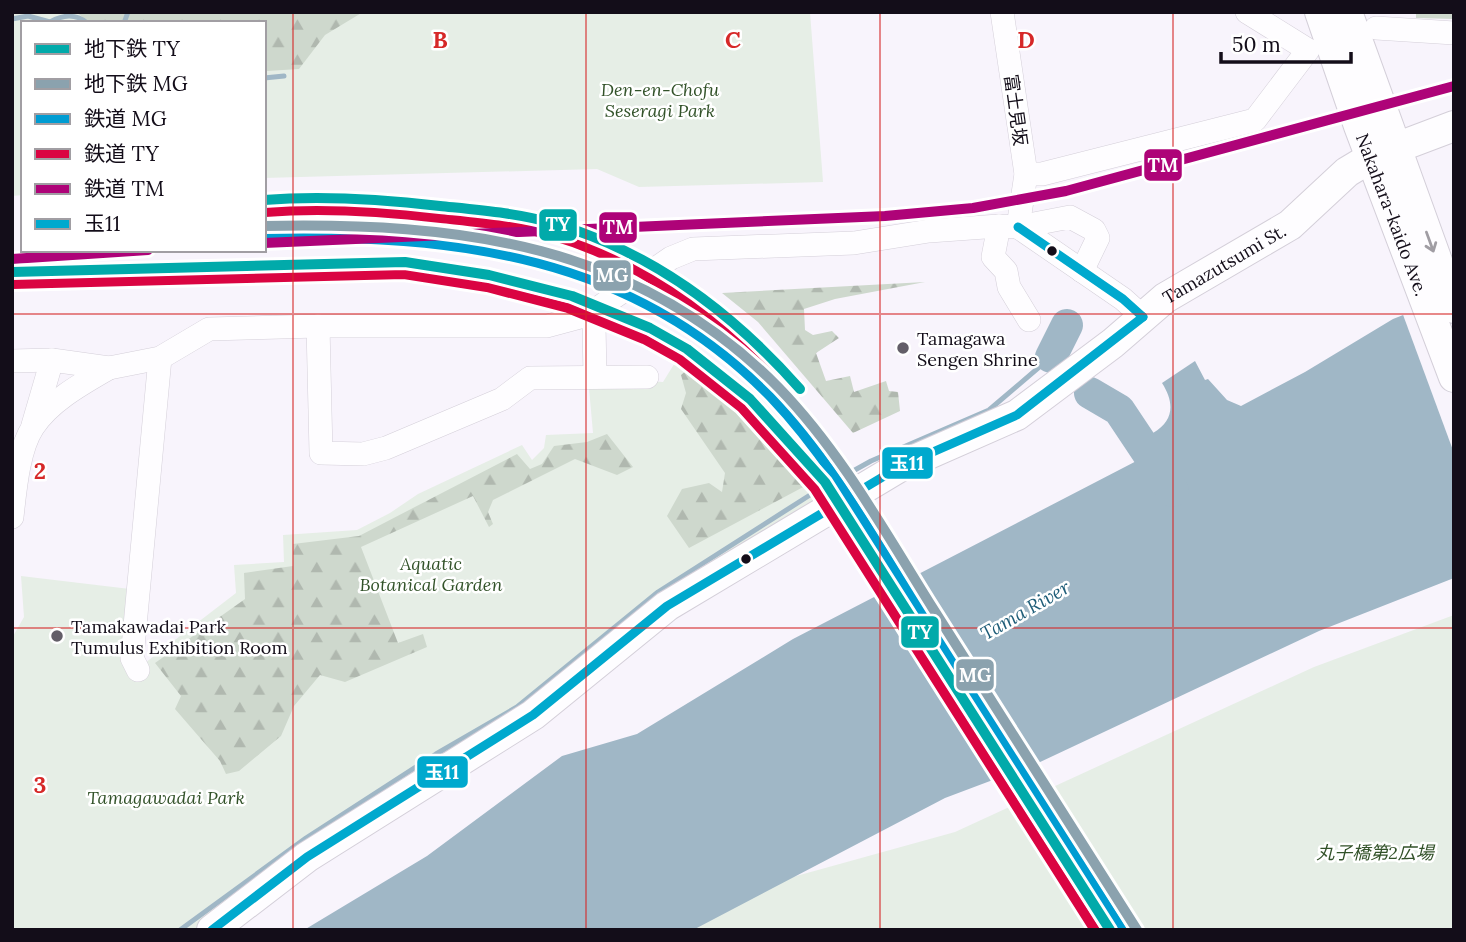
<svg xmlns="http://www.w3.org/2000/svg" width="1466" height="942" font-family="Lora,'Noto Sans JP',serif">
<defs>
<pattern id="forest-firs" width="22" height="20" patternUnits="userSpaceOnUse" patternTransform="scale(1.75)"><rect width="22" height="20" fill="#ced8cd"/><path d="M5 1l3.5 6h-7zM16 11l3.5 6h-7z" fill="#b0b8af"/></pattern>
</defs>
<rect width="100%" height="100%" fill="#f8f4fc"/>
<g fill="#e6eee6">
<path d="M 12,12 L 810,12 L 823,182 L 639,187 L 597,169 L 264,178 L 264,23 L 23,23 L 23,195 L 12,196 Z"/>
<path d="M 684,348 L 744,393 L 835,503 L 212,930 L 12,930 L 12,638 L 24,617 L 21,576 L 130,589 L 141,666 L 236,593 L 234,565 L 284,562 L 283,535 L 357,530 L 390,513 L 418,494 L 522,445 L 532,460 L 544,448 L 546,435 L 593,433 L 588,377 L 663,382 Z"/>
<path d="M 1454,615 L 1454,930 L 601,930 L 955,832 L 1314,667 Z"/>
</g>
<g fill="url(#forest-firs)">
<path d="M 77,12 L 363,12 L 325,35 L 299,69 L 267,71 L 264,23 L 88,23 Z"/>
<path d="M 1416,12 L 1454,12 L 1454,19 L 1416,18 Z"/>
<path d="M 925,282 L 835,299 L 804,309 L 805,330 L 813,335 L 832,331 L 839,338 L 816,353 L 826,381 L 850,376 L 854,392 L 886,381 L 889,391 L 898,392 L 900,411 L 853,433 L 758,322 L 722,293 Z"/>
<path d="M 688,369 L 739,402 L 807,485 L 689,548 L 667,516 L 682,489 L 709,483 L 722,492 L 725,473 L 681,409 L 686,393 L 681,375 Z"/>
<path d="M 607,434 L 633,467 L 617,475 L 575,459 L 493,500 L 488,512 L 493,524 L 489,527 L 473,496 L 361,547 L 398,643 L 423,634 L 427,647 L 345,682 L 320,675 L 294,706 L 281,736 L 239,771 L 226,774 L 220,761 L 175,709 L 181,696 L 155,663 L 245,599 L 244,573 L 293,566 L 293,544 L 359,536 L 517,454 L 530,469 L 542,464 L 554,446 L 587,442 Z"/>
</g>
<path fill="#a0b7c6" d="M 1454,295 L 1454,578 L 1319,631 L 1038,763 L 945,798 L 693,930 L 304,930 L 427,856 L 562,756 L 637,734 L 793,639 L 1148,455 L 1153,433 C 1175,420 1174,402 1162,383 L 1195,361 L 1205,380 L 1208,379 L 1227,400 L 1241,406 L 1305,372 L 1393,319 Z"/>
<path fill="#f8f4fc" d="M 1454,292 L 1454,453 L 1402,312 Z"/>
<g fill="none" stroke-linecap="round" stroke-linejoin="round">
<g stroke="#a0b7c6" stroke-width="5">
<path d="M 12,19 L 28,16 L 50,22 C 63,15 75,13 87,23"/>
<path d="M 124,23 L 128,12"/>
<path d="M 264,78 L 284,76"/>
<path d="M 180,930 L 306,838 L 436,754 L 517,707 L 658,592 L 810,495 L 871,461 L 989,410 L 1051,357 L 1057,360"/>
</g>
<g stroke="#a0b7c6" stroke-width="32">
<path d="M 1051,357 L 1067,325"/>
<path d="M 1090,393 L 1119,410 L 1173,491"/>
</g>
<defs>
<g id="minor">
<path d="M 1002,12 L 1026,174 L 1018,227"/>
<path d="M 1376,28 L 1454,33"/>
<path d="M 1026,174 L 1042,174 L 1255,120 L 1308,50 L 1247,12"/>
<path d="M 999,226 L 993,257 L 1006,271 L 1009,287 L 1029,320"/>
<path d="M 1018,227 L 1123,299 L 1143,317"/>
<path d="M 588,315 L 594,324 L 595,377"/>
<path d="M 318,326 L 321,453 L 363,454 L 386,448 L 502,399 L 530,378 L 647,377"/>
<path d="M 12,361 L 52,360 L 109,368 L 160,358 L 209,329 L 318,326 L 547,326 L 588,315 L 671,258 L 693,249 L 854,243 L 929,231 L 999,226 L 1018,227 L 1070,217 L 1094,230 L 1098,238 L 1082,271"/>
<path d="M 33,425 L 52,360"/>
<path d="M 12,517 C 15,491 18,450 33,427 C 50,401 83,383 109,368"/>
<path d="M 138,670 L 132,658 L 160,358"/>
</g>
<g id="major">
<path id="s1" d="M 1320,12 L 1359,126 L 1454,377"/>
<path d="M 1347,12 L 1454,308"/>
<path id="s2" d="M 212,930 L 307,857 L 533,715 L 667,606 L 901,466 L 1017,415 L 1113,343 L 1165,298 L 1290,225 L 1347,172 L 1372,157 L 1454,126"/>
</g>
</defs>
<use href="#minor" stroke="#d4cfd9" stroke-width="24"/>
<use href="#major" stroke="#d4cfd9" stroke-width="32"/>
<use href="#minor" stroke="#fefdff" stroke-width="23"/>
<use href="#major" stroke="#fefdff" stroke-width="30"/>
<defs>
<g id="bus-1">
<path d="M 1018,227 L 1123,299 L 1143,317"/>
<path d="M 212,930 L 307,857 L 533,715 L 667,606 L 901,466 L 1017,415 L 1143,317"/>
</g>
</defs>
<use href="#bus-1" stroke="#fff" stroke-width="14"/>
<use href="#bus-1" stroke="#00a9ce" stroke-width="9"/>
<defs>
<path id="rail-1" d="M 264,238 C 454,234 632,254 771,397 C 831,460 874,539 921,612 C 988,718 1056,824 1122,930"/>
<g id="rail-2">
<path d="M 265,212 C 324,207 382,211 441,218 C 478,222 515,225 551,235 C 647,263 726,323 791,397"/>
<path d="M 12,284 L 404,274 L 487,287 L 568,308 L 644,339 L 680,359 L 741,407 L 815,489 L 1095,930"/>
</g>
<g id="rail-3">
<path d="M 264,243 L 885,216 L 973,208 L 1066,191 L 1454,86"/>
<path d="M 12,259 L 148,250"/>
</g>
</defs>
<use href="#rail-1" stroke="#fff" stroke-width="16"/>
<use href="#rail-2" stroke="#fff" stroke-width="16"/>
<use href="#rail-3" stroke="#fff" stroke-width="16"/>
<use href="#rail-1" stroke="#009cd2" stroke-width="10"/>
<use href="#rail-2" stroke="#da0442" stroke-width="10"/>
<use href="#rail-3" stroke="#ae0378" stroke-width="10"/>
<defs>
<g id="metro-1">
<path d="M 264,200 C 323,195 381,199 440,206 C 479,210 518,213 556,224 C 654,253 733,313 800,389"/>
<path d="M 12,272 L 405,262 L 489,275 L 572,296 L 650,328 L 687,349 L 750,399 L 825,482 L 1110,930"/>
</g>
<path id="metro-2" d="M 264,226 C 458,222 637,243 779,388 C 841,452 885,532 932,607 C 1000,715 1069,822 1137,930"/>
</defs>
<use href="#metro-1" stroke="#fff" stroke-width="16"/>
<use href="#metro-2" stroke="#fff" stroke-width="16"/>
<use href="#metro-1" stroke="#01aaaa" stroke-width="10"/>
<use href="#metro-2" stroke="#8ba2ae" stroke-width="10"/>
</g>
<defs><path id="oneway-shaft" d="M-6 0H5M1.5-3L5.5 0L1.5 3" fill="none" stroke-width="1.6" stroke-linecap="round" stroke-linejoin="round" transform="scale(1.75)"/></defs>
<use stroke="#a09da3" href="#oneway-shaft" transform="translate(1430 242) rotate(70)"/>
<path fill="none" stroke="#d62828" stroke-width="2" stroke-opacity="0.55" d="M 293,12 L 293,930M 586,12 L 586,930M 880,12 L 880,930M 1173,12 L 1173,930M 12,314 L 1454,314M 12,628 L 1454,628"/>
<g fill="#130d19" stroke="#fff" stroke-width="2.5">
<circle cx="1052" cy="251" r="6"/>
<circle cx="746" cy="559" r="6"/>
</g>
<g fill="#635e68" stroke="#fff" stroke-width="2.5">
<circle cx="903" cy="348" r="7"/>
<circle cx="57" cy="636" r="7"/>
</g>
<g text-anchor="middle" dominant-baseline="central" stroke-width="5" stroke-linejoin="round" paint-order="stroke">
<g font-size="18" font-style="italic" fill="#325229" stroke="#fff">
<text x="660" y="89">Den-en-Chofu<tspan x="660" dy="21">Seseragi Park</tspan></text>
<text x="431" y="563">Aquatic<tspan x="431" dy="21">Botanical Garden</tspan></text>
<text x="166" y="797">Tamagawadai Park</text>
<text x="1375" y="852">丸子橋第2広場</text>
</g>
<g font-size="18" fill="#130d19" stroke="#fff">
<text transform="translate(1016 110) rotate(82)">富士見坂</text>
<text stroke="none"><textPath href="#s1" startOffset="215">Nakahara-kaido Ave.</textPath></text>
<text stroke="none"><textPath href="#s2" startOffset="1216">Tamazutsumi St.</textPath></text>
</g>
<g font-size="18" fill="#130d19" stroke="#fff" text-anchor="start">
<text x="917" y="338">Tamagawa<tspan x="917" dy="21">Sengen Shrine</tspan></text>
<text x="71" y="626">Tamakawadai Park<tspan x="71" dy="21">Tumulus Exhibition Room</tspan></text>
</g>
<g font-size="19" font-style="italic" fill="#1e5d78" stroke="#fff">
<text transform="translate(1025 610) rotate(-30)">Tama River</text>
</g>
</g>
<g font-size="23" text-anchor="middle" font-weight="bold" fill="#d62828" stroke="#fff" stroke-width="5" stroke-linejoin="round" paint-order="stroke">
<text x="440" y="48">B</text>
<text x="733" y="48">C</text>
<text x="1026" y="48">D</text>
<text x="40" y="479">2</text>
<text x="40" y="793">3</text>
</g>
<g stroke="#fff" stroke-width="2.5">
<rect x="1143" y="148" width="40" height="34" rx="7" fill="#ae0378"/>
<rect x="538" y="208" width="40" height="34" rx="7" fill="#01aaaa"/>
<rect x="598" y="211" width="40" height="33" rx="7" fill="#ae0378"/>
<rect x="592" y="259" width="40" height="33" rx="7" fill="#8ba2ae"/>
<rect x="881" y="446" width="53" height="34" rx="7" fill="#00a9ce"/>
<rect x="900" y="615" width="40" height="34" rx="7" fill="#01aaaa"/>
<rect x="955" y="658" width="40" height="34" rx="7" fill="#8ba2ae"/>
<rect x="416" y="755" width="53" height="34" rx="7" fill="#00a9ce"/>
</g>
<g font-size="19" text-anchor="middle" font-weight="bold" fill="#fff">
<text x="1163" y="172">TM</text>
<text x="558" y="231">TY</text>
<text x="618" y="234">TM</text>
<text x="612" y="282">MG</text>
<text x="907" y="470">玉11</text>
<text x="920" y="639">TY</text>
<text x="975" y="682">MG</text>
<text x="442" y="779">玉11</text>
</g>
<rect width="1466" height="942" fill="none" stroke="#130d19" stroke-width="28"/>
<rect x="21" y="21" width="245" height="231" fill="#ffffff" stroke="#a19ea3" stroke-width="2"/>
<rect x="35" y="44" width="35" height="10" fill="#01aaaa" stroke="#a19ea3" stroke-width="2"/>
<text x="84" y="56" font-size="21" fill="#130d19">地下鉄 TY</text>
<rect x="35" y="79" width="35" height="10" fill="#8ba2ae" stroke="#a19ea3" stroke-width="2"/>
<text x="84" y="91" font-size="21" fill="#130d19">地下鉄 MG</text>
<rect x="35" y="114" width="35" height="10" fill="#009cd2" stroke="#a19ea3" stroke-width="2"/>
<text x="84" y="126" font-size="21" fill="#130d19">鉄道 MG</text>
<rect x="35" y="149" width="35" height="10" fill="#da0442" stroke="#a19ea3" stroke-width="2"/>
<text x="84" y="161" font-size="21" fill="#130d19">鉄道 TY</text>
<rect x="35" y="184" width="35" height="10" fill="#ae0378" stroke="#a19ea3" stroke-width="2"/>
<text x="84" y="196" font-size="21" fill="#130d19">鉄道 TM</text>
<rect x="35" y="219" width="35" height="10" fill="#00a9ce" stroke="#a19ea3" stroke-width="2"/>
<text x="84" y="231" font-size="21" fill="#130d19">玉11</text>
<path d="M1221 52v10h130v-10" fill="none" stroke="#130d19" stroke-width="3.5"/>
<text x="1232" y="52" font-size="21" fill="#130d19" stroke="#ffffff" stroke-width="5" paint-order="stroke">50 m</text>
</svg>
